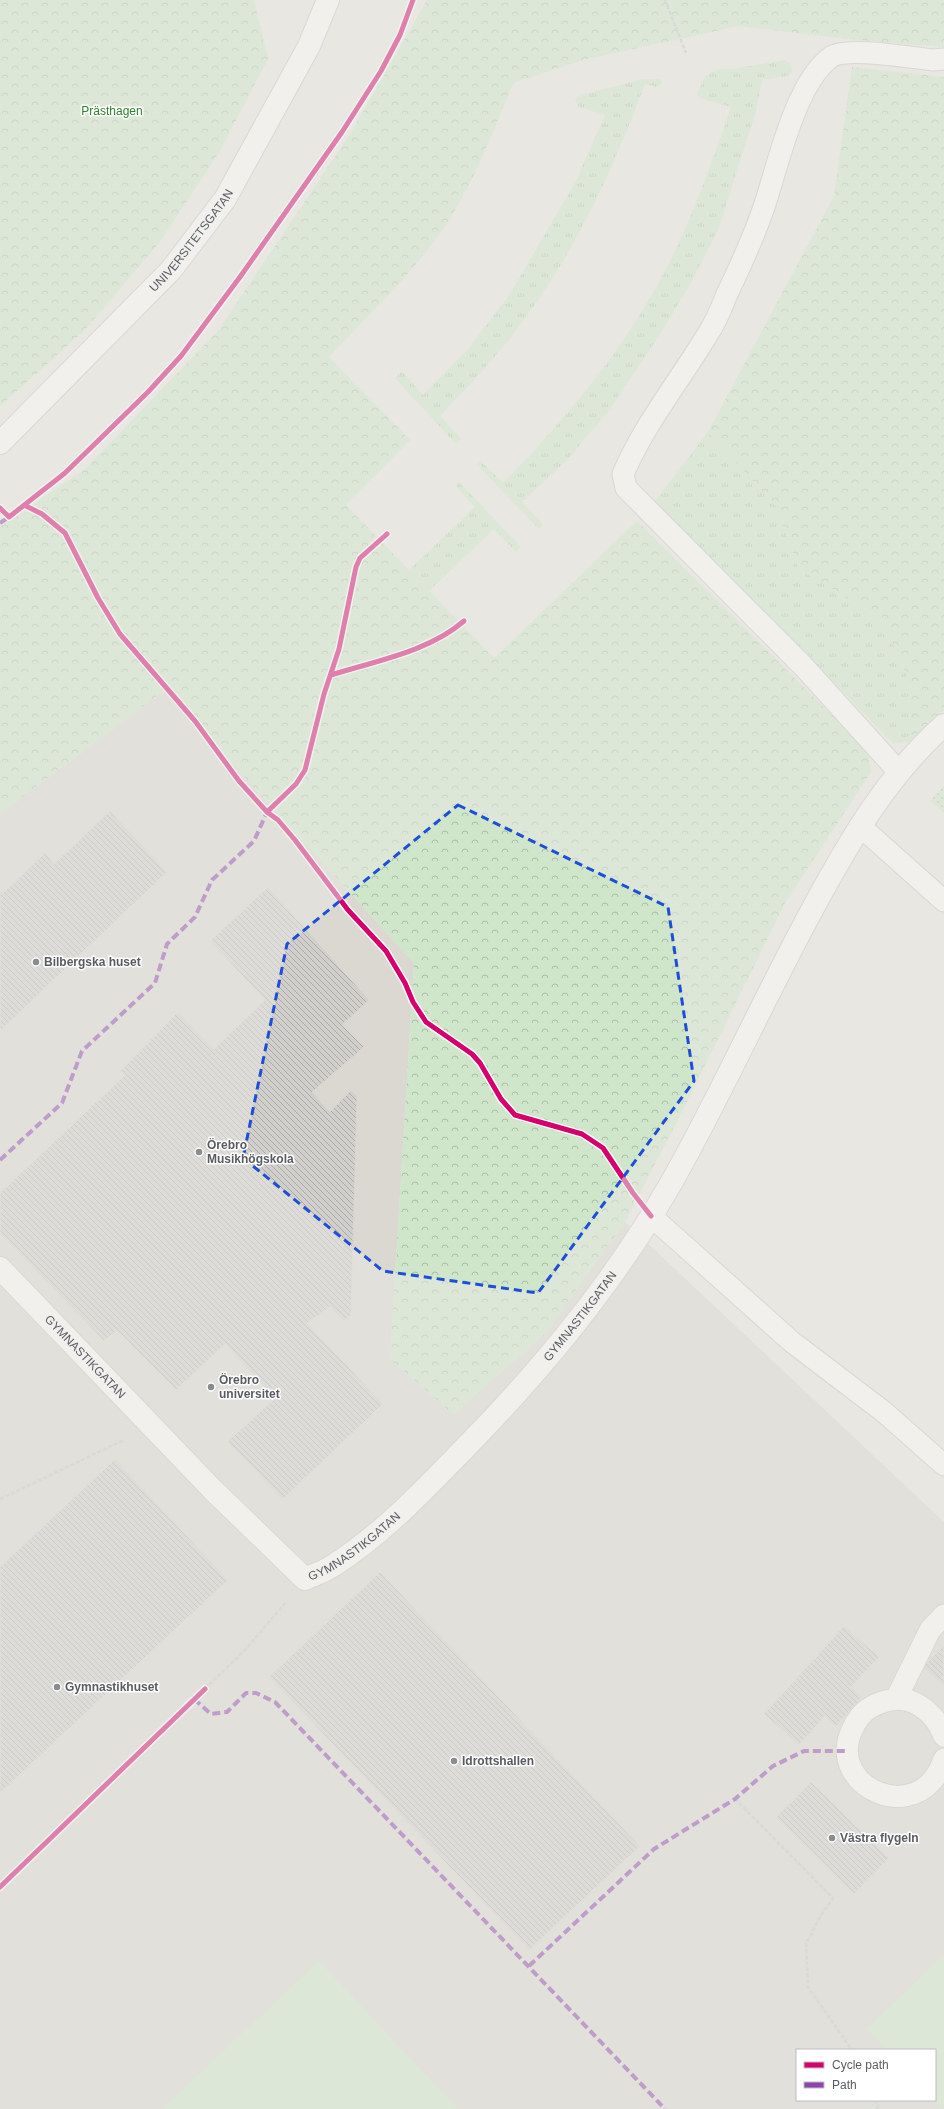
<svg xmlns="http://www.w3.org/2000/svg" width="944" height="2109" font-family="Helvetica,sans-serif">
<defs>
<pattern id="grass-tufts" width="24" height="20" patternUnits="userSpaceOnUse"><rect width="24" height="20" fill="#cfe6cb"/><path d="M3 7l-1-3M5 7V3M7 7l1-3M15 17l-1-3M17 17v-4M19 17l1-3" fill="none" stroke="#abbea8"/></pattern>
<pattern id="forest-crowns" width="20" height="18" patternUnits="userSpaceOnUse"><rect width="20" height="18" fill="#cfe6cb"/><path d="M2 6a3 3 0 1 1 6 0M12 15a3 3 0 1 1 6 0" fill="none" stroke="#abbea8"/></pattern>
<pattern id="garden-dots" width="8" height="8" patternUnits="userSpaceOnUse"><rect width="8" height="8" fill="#cfe6cb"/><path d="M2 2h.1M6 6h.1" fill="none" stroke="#abbea8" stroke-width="1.8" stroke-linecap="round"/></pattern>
<pattern id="building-back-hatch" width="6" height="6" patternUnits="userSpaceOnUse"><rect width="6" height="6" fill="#d0cfcc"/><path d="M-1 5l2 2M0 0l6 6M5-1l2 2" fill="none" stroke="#acaba9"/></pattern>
</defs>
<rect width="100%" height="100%" fill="#e8e7e2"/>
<path fill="#dad8d1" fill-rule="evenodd" d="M 165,690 L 414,963 L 390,1359 L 453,1414 L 544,1335 L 625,1222 L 944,1522 L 944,2109 L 0,2109 L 0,812 L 1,813 ZM 797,2050 L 935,2050 L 935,2100 L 797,2100 Z"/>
<g fill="url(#grass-tufts)">
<path d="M 785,60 L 791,65 L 792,72 L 787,76 L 762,80 L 756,111 L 718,230 L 693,279 L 659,336 L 610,409 L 568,459 L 522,502 L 543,524 L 539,529 L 477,465 L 481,461 L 503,483 C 570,415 632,340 674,253 C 697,206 714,156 731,107 L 702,99 L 697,94 L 705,76 L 717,70 L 733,69 Z"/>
<path d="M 643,79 L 660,79 L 662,83 L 657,87 L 645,84 C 614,166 578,247 525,318 C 500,354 469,385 440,416 L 461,439 L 456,444 L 395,378 L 402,371 L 423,395 L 468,349 L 508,297 L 575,183 L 605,115 L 579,107 L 575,100 L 581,95 Z"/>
<path d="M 708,432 L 776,506 L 799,569 L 883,620 L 908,679 L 910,742 L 893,743 L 655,501 Z"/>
<path d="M 459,482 L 521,547 L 516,552 L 494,529 L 429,591 L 409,570 L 475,507 L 455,486 Z"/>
</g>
<g fill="url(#forest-crowns)">
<path d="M 0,0 L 254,0 L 268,59 L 220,151 L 159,243 L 83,332 L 0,406 Z"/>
<path d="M 427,0 L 944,0 L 944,47 L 856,40 L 739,26 L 583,60 L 513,83 C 494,129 476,178 449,220 C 416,271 370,313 329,357 L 410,440 L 346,505 L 494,658 L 637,521 L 861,744 L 869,757 L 871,772 L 786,901 L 683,1110 L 625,1222 L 544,1335 L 453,1414 L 390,1359 L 414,963 L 165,690 L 1,813 L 0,812 L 0,527 L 85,469 L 218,331 L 352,131 Z"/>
<path d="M 852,67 L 944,77 L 944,710 L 910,742 L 908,679 L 883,620 L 799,569 L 776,506 L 708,432 L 834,196 Z"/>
</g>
<path fill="url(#garden-dots)" d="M 944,786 L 944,813 L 930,801 Z"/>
<g fill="#cfe6cb">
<path d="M 944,1955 L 944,2109 L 943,2109 L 934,2100 L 935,2050 L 887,2050 L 866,2029 Z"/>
<path d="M 319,1961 L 458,2109 L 162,2109 Z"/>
</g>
<g fill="url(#building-back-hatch)" stroke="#d8d6d1">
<path d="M 110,811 L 167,872 L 0,1031 L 0,890 L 3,893 L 45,853 L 54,864 Z"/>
<path d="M 268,887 L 369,1000 L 342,1025 L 364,1047 L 312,1092 L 330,1112 L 351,1090 L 357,1096 L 351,1315 L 344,1321 L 330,1307 L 307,1323 L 383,1404 L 283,1499 L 227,1442 L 275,1398 L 225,1344 L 176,1390 L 117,1330 L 104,1341 L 0,1233 L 0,1193 L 125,1075 L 120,1071 L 178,1012 L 214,1049 L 265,1000 L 210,941 Z"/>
<path d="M 115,1459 L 228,1580 L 0,1793 L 0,1567 Z"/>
<path d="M 380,1572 L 640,1846 L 529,1950 L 269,1677 Z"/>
<path d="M 844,1626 L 879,1657 L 851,1687 L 862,1697 L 836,1726 L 825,1716 L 799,1745 L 764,1714 Z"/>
<path d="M 944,1645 L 944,1687 L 923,1667 Z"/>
<path d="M 811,1782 L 889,1858 L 854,1894 L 776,1817 Z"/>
</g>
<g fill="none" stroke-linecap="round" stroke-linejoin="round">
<defs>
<g id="lane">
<path d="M 899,772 L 804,667 L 626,488 L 623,474 C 645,423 681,379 709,332 C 717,320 722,306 727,294 C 741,265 755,234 765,204 C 778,164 796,82 831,57 C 848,46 911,58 933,60 L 944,59"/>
<path d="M 860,826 L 944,901"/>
<path d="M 651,1216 L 792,1342 L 884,1412 L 944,1465"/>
<path d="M 896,1699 L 930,1630 L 944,1615"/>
<path d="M 944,1736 C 938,1721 930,1711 915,1703 C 901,1696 884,1700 871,1707 C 862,1712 856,1721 852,1730 C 825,1788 921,1830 944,1759"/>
</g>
<g id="street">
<path id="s1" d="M 0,1268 L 213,1490 L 305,1579 C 315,1574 326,1571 334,1565 C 381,1535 421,1493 460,1453 C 547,1365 628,1266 686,1156 C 730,1075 768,991 812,910 C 848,843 887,776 944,725"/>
</g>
<g id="secondary">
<path id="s2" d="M 0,443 L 171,270 L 225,199 L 309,46 L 328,0"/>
</g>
</defs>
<use href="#lane" stroke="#c5c5c3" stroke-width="23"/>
<use href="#street" stroke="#c5c5c3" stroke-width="24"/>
<use href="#secondary" stroke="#c5c5c4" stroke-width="24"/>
<g stroke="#c3cac6" stroke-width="2.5" stroke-dasharray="4 2" stroke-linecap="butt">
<path d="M 665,0 L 686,53"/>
<path d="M 0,1499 L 124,1440"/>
<path d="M 205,1689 L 245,1650 L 287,1601"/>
<path d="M 735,1799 L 833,1898 L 821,1915 L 806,1944 L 808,1987 L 852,2050"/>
<path d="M 875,2100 L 878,2106 L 876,2109"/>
</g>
<use href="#lane" stroke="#fcfbfb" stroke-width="21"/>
<use href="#street" stroke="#fcfbfb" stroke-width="22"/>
<use href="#secondary" stroke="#fcfbfb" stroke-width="22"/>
<g stroke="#8e44ad" stroke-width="4" stroke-dasharray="8 4" stroke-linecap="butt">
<path d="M 0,523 L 9,517"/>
<path d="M 0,1160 L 62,1103 L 82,1051 L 155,983 L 167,944 L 195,917 L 212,880 L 254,841 L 267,812"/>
<path d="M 194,1699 L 211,1714 L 227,1712 L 246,1693 L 256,1693 L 275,1702 L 665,2109"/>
<path d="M 529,1966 L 654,1849 L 735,1799 L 773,1766 L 804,1751 L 848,1751"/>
</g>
<defs>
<g id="cycleway">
<path d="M 26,506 L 42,514 L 65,533 L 98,598 L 120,634 L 195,721 L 239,781 L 267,812 L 278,820 L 295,840 L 348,910 L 386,951 L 405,983 L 413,1002 L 426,1022 L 472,1054 L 480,1063 L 501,1099 L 515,1115 L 582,1134 L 603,1148 L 633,1193 L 651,1216"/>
<path d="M 0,508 L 9,517 L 65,473 L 148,392 L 181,356 L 240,277 L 342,132 L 381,71 L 400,35 L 413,0"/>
<path d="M 331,675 C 375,661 428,652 464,621"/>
<path d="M 267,812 L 296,784 L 305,770 L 324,694 L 339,649 L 356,567 L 360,558 L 387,534"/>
<path d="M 0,1887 L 205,1689"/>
</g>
</defs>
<use href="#cycleway" stroke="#fff" stroke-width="8"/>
<use href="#cycleway" stroke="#d6006c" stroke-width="5"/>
</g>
<path d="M0 0H944V2109H0ZM 458,805 L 668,907 L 694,1081 L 538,1293 L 383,1271 L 243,1158 L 287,944 Z" fill="#e8e7e2" fill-opacity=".55" fill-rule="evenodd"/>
<path fill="none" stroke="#1d4ed8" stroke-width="3" stroke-dasharray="8 5" stroke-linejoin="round" d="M 458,805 L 668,907 L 694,1081 L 538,1293 L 383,1271 L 243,1158 L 287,944 Z"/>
<g fill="#8a8d8e" stroke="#fff" stroke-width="1.5">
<circle cx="36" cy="962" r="4"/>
<circle cx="199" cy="1152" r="4"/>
<circle cx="211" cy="1387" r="4"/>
<circle cx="57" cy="1687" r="4"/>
<circle cx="454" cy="1761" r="4"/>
<circle cx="832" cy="1838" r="4"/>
</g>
<g text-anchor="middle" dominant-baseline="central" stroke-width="3" stroke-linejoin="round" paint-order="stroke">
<g font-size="12" fill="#2e822e" stroke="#fff">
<text x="112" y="111">Prästhagen</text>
</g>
<g font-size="12" fill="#585c61" stroke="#fff">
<text stroke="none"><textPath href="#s2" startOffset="279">UNIVERSITETSGATAN</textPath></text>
<text stroke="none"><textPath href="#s1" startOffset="819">GYMNASTIKGATAN</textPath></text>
<text stroke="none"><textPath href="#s1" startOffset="123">GYMNASTIKGATAN</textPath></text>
<text stroke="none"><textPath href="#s1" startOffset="495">GYMNASTIKGATAN</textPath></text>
</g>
<g font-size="12" font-weight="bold" fill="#585c61" stroke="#fff" text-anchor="start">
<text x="44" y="962">Bilbergska huset</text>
<text x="207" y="1145">Örebro<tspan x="207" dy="14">Musikhögskola</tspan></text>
<text x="219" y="1380">Örebro<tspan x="219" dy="14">universitet</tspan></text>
<text x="65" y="1687">Gymnastikhuset</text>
<text x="462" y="1761">Idrottshallen</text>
<text x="840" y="1838">Västra flygeln</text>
</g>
</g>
<rect x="796" y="2049" width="140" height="52" fill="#ffffff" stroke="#bcbec0"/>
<rect x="804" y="2062" width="20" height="6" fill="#d6006c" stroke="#bcbec0"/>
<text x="832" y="2069" font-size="12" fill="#585c61">Cycle path</text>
<rect x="804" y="2082" width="20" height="6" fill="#8e44ad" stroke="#bcbec0"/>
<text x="832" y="2089" font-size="12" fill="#585c61">Path</text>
</svg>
